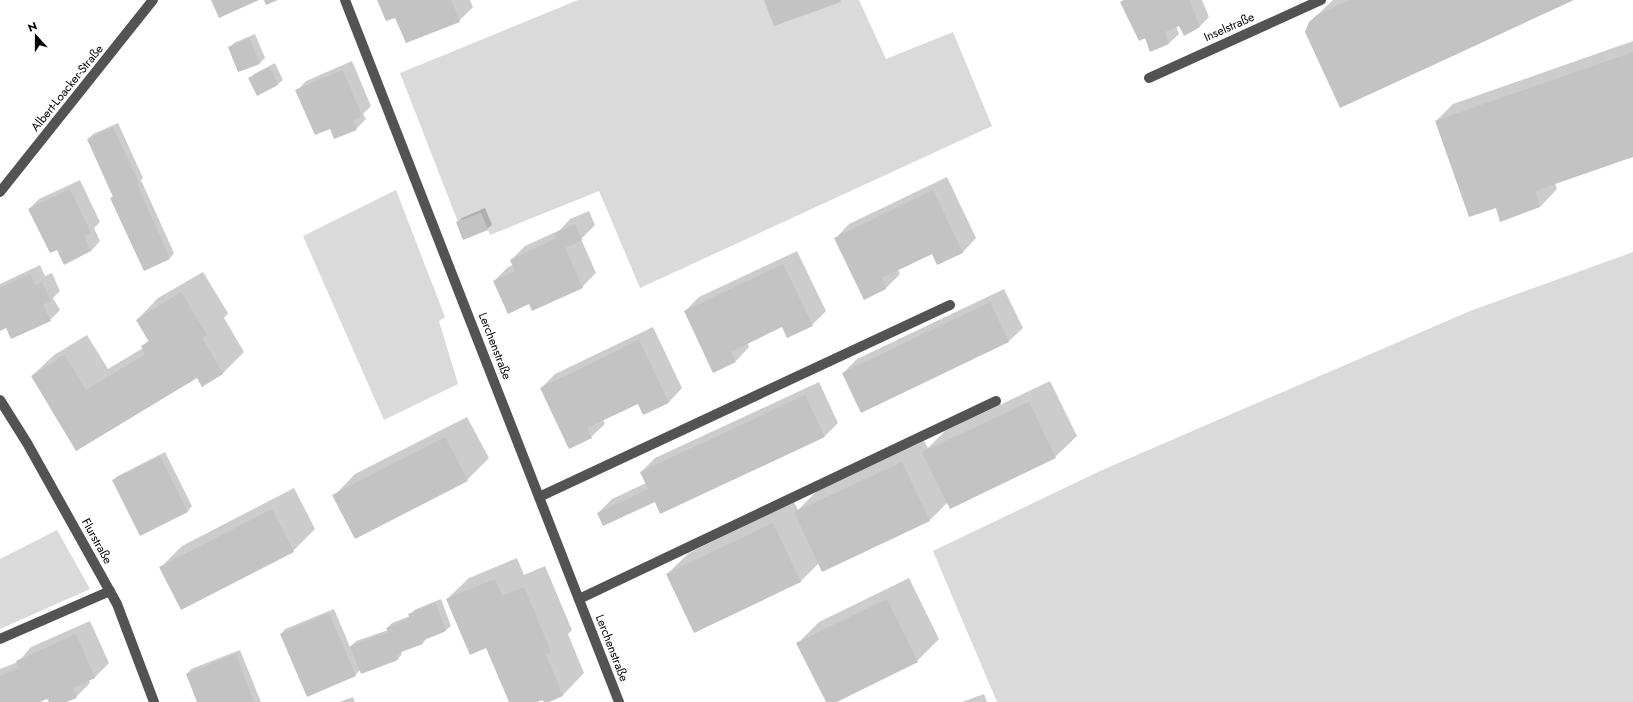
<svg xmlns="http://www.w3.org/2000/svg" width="1633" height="702" font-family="Jost,sans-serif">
<rect width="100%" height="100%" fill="#fff"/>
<g fill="#dadada">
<path d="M 578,0 L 859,0 L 886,59 L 953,32 L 992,126 L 640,288 L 599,191 L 490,235 L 481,213 L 458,222 L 400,73 Z"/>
<path d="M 396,190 L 445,317 L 439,321 L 458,384 L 384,420 L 303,236 Z"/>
<path d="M 1633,252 L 1633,702 L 997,702 L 933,551 L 1100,471 L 1470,311 Z"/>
<path d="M 57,530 L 90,589 L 0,629 L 0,559 Z"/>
</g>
<g fill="#0003">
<path d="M 378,0 L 470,0 L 473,7 L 459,21 L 396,16 Z"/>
<path d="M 1124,0 L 1202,0 L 1209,17 L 1199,27 L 1180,24 L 1176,26 L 1179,34 L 1169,43 L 1151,51 L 1145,37 L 1122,2 Z"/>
<path d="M 1333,0 L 1572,0 L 1310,22 Z"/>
<path d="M 255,34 L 265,58 L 260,63 L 239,71 L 230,47 L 234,43 Z"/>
<path d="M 1633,41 L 1633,156 L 1555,183 L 1557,189 L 1540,207 L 1436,121 L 1453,104 Z"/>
<path d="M 352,61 L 371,106 L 363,114 L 366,119 L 356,129 L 330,128 L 297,91 L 306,81 Z"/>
<path d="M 275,63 L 283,80 L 278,84 L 257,94 L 250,79 L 254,74 Z"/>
<path d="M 118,123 L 143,178 L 141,180 L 174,253 L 170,258 L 144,270 L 111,198 L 114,195 L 88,139 L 93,134 Z"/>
<path d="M 947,177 L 976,238 L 963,252 L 938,264 L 933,252 L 898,269 L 900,274 L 886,288 L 864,298 L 836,238 L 849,224 Z"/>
<path d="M 80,180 L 100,222 L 94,228 L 100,241 L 91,251 L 57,249 L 29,209 L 39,199 Z"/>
<path d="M 485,208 L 492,225 L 487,229 L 457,223 L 462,218 Z"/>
<path d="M 589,211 L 595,225 L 581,239 L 596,273 L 582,287 L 530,303 L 494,281 L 508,267 L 513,265 L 511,260 L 525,246 L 560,230 L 570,219 Z"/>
<path d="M 797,251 L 826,311 L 812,325 L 782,326 L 747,343 L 749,347 L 736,361 L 685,311 L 699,297 Z"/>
<path d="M 40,265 L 45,276 L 52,273 L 60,291 L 53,298 L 60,310 L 50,320 L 0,329 L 0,284 Z"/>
<path d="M 203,272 L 228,313 L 224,318 L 244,352 L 223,373 L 202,386 L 197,377 L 77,450 L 32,376 L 54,355 L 87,335 L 108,369 L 143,348 L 142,346 L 149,340 L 137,320 L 158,298 Z"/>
<path d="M 1004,289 L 1023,328 L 1009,341 L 861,411 L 843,373 L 857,359 Z"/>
<path d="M 653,327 L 682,388 L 669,402 L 644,414 L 638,403 L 603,419 L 605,424 L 591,437 L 541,388 L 555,374 Z"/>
<path d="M 1050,381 L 1077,436 L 1055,457 L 948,502 L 930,520 L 823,570 L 819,563 L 800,582 L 667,574 L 689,553 L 794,502 L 798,510 L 817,491 L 924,441 L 928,448 L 945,431 Z"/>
<path d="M 819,382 L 838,423 L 824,437 L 655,501 L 598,513 L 612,499 L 646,483 L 641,472 L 655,458 Z"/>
<path d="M 467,417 L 489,458 L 467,480 L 334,496 L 355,474 Z"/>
<path d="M 165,452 L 192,506 L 188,511 L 140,535 L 113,480 L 118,476 Z"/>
<path d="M 294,488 L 315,529 L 293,551 L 181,608 L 160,568 L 182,546 Z"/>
<path d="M 517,558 L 524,575 L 545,566 L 572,630 L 568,634 L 584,673 L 563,695 L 547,702 L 545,702 L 543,698 L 534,702 L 510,702 L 487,646 L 447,599 L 469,578 Z"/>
<path d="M 909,578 L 939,639 L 917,661 L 835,702 L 827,702 L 798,643 L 819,622 Z"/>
<path d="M 441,599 L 451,626 L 446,630 L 427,638 L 423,643 L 401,651 L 402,654 L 398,659 L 360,670 L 355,675 L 281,634 L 285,629 L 334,609 L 350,647 L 356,641 L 388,630 L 387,628 L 392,623 L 410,616 L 414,610 Z"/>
<path d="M 90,621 L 109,663 L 95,677 L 89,680 L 90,683 L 76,697 L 64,702 L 50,702 L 48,697 L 37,702 L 0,702 L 0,669 L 18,662 L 31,647 Z"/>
<path d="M 240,650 L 261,702 L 198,702 L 187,674 L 191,669 Z"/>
<path d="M 984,694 L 987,702 L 962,702 Z"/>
<path d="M 353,697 L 355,702 L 339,702 Z"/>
</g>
<g fill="#c3c3c3">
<path d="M 211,0 L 259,0 L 219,18 Z"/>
<path d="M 264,0 L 278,0 L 266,5 Z"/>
<path d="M 377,0 L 451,0 L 460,22 L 406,43 L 395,18 L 386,21 Z"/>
<path d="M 764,0 L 840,0 L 841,2 L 774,26 Z"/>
<path d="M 1124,0 L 1189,0 L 1200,27 L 1184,36 L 1179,26 L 1165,32 L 1169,44 L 1150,52 L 1145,38 L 1139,41 L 1120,2 Z"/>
<path d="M 1349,0 L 1574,0 L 1340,108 L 1305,32 L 1309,22 L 1317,15 Z"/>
<path d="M 250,38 L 260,64 L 238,72 L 228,47 Z"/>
<path d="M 1633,52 L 1633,157 L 1535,191 L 1540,207 L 1500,222 L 1496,208 L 1469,217 L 1435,121 Z"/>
<path d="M 270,67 L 278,85 L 257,96 L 248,78 Z"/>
<path d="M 343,70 L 362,116 L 353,120 L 357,130 L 334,139 L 330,129 L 315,135 L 295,90 Z"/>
<path d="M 113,127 L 139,183 L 137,184 L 170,259 L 144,271 L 110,198 L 113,197 L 87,139 Z"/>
<path d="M 70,189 L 91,233 L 84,236 L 91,251 L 64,265 L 57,250 L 50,253 L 28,209 Z"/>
<path d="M 933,190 L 963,253 L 937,265 L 932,254 L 882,278 L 886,289 L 864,300 L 834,238 Z"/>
<path d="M 481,213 L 488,230 L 463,240 L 456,222 Z"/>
<path d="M 575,224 L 582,240 L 565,248 L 583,288 L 532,311 L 529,304 L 508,314 L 493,281 L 515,271 L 510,260 L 557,238 L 555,233 Z"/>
<path d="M 783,264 L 813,326 L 787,338 L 782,327 L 731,352 L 736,362 L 713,373 L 684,311 Z"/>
<path d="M 30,274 L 35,285 L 42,282 L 51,301 L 43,305 L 51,321 L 11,339 L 6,328 L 0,331 L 0,288 Z"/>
<path d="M 181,292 L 207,335 L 202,338 L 223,374 L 202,387 L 197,378 L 76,451 L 31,376 L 65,355 L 86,390 L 145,354 L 141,346 L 149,342 L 136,320 Z"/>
<path d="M 990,302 L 1009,342 L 861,413 L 842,373 Z"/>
<path d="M 639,340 L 669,403 L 643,415 L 638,404 L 587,428 L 592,438 L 569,449 L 540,388 Z"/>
<path d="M 805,395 L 825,437 L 660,514 L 655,502 L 603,526 L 597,513 L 648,489 L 640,472 Z"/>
<path d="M 1029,402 L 1056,458 L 950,509 L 922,452 Z"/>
<path d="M 445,437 L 468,481 L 355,539 L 332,495 Z"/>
<path d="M 160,456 L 188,512 L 140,536 L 112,480 Z"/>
<path d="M 902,462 L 930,521 L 822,572 L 794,512 Z"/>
<path d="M 272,509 L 294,552 L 181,610 L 159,567 Z"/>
<path d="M 773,523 L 801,582 L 694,633 L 666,574 Z"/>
<path d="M 495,579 L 502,596 L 524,587 L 551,652 L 546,654 L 563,696 L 549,702 L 544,702 L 542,700 L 537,702 L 509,702 L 486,648 L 470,655 L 446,599 Z"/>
<path d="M 887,599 L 918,662 L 837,702 L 826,702 L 796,643 Z"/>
<path d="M 436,603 L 446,631 L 422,641 L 423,644 L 396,654 L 398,660 L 361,674 L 350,646 L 388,632 L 386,628 L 410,618 L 408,614 Z"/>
<path d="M 329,613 L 356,676 L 307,697 L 280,634 Z"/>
<path d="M 76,634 L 95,678 L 73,688 L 77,698 L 66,702 L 49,702 L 47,699 L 40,702 L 0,702 L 0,676 L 19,668 L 16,661 Z"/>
<path d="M 236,654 L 254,702 L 197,702 L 186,674 Z"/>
</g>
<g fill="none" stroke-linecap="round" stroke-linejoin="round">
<g stroke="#535353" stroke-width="10">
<path d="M 345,0 L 619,702"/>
<path d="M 1149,78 L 1321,0"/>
<path d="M 0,192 L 153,0"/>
<path d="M 0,400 L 27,443 L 117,604 L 154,702"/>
<path d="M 539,497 L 950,305"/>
<path d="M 579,599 L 996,401"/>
<path d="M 0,639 L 110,591"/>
</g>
</g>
<g text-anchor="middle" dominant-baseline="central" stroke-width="3" stroke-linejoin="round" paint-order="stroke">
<g font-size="12" fill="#000" stroke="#fff">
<text transform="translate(1229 27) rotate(-24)">Inselstraße</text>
<text transform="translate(67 88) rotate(-51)">Albert-Loacker-Straße</text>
<text transform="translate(495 346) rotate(69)">Lerchenstraße</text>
<text transform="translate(97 541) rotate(61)">Flurstraße</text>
<text transform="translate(612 648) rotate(69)">Lerchenstraße</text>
</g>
</g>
<g transform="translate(36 36) rotate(339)" stroke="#ffffff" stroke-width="3" paint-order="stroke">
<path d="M0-3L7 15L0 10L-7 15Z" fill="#000000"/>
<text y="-6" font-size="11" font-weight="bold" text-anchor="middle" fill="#000000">N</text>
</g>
</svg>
